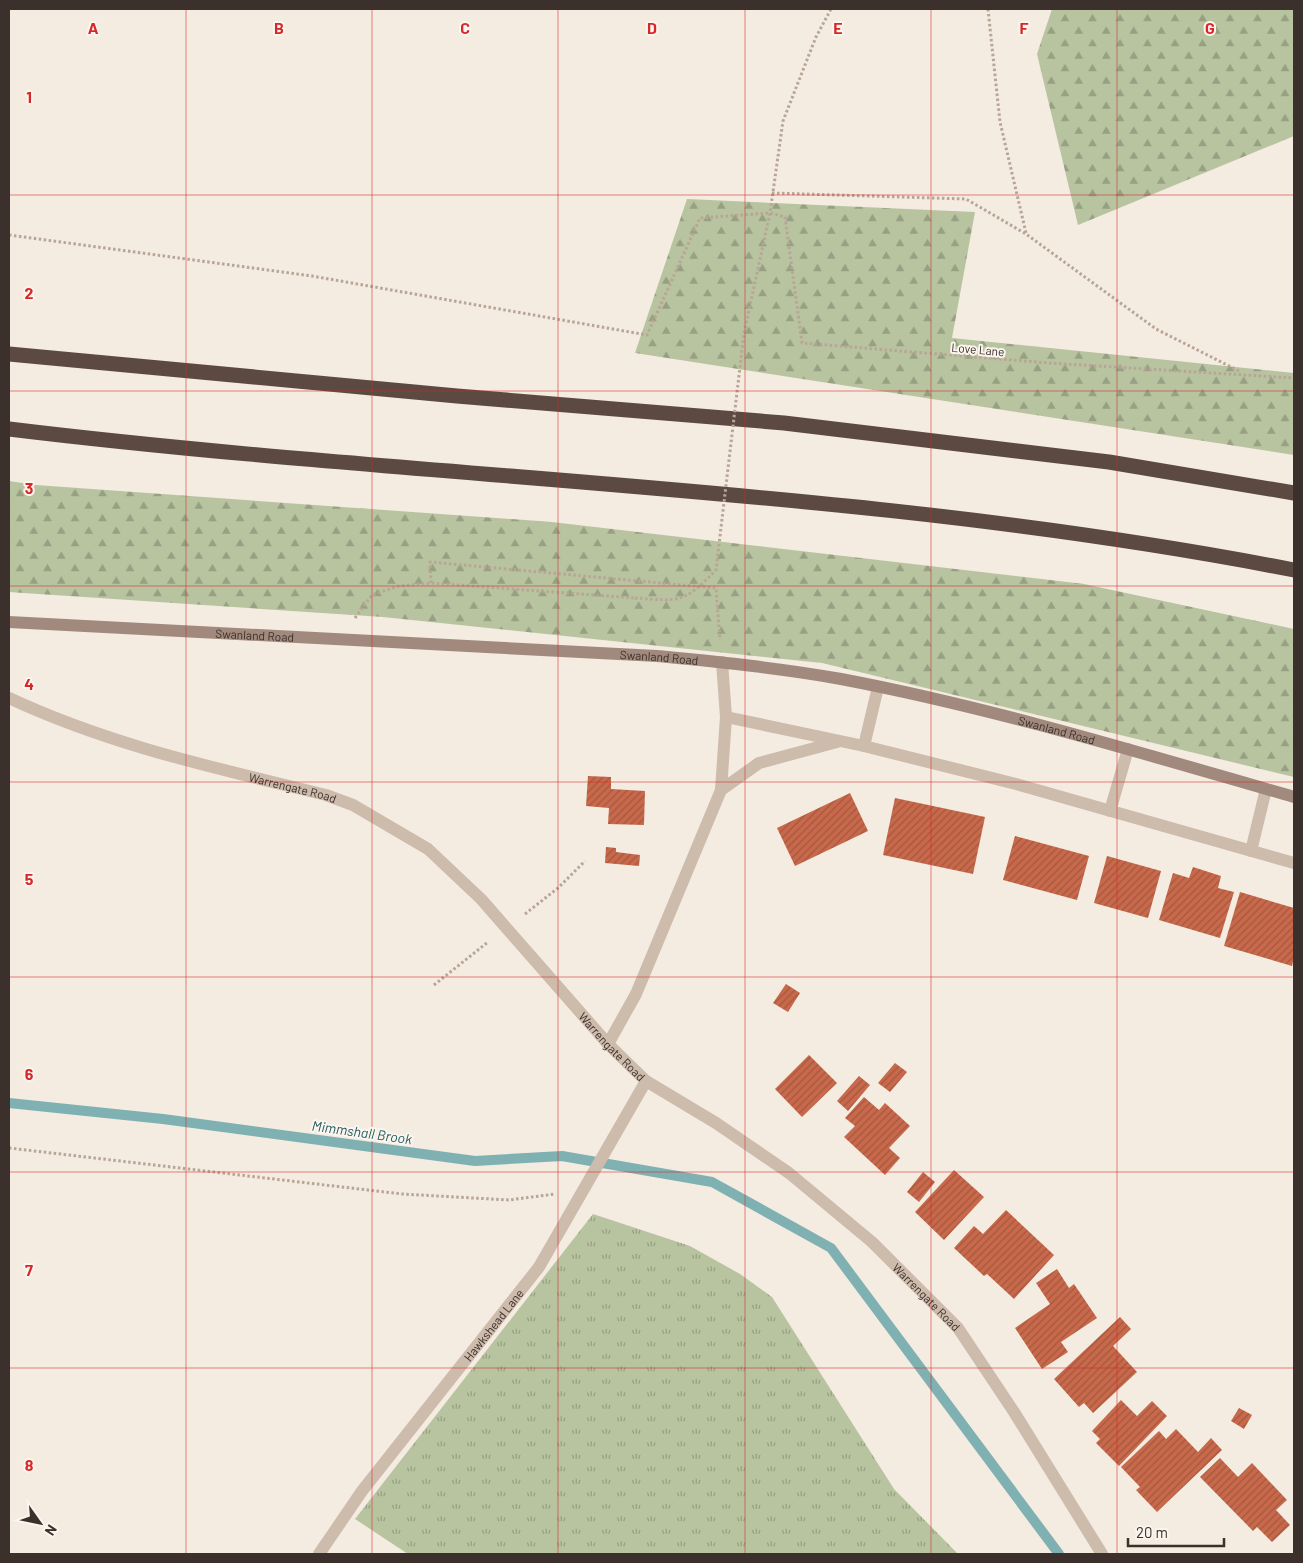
<svg xmlns="http://www.w3.org/2000/svg" width="1303" height="1563" font-family="Barlow,sans-serif">
<defs>
<pattern id="grass-tufts" width="24" height="20" patternUnits="userSpaceOnUse" patternTransform="scale(1.25)"><rect width="24" height="20" fill="#b8c4a0"/><path d="M3 7l-1-3M5 7V3M7 7l1-3M15 17l-1-3M17 17v-4M19 17l1-3" fill="none" stroke="#97a083"/></pattern>
<pattern id="forest-firs" width="22" height="20" patternUnits="userSpaceOnUse" patternTransform="scale(1.25)"><rect width="22" height="20" fill="#b8c4a0"/><path d="M5 1l3.5 6h-7zM16 11l3.5 6h-7z" fill="#97a083"/></pattern>
<pattern id="building-hatch" width="6" height="6" patternUnits="userSpaceOnUse" patternTransform="scale(1.25)"><rect width="6" height="6" fill="#c8694b"/><path d="M-1 1l2-2M0 6l6-6M5 7l2-2" fill="none" stroke="#a4573f"/></pattern>
</defs>
<rect width="100%" height="100%" fill="#f4ebe1"/>
<path fill="url(#grass-tufts)" d="M 593,1214 L 690,1246 L 740,1274 L 772,1297 L 894,1489 L 958,1554 L 408,1554 L 355,1519 Z"/>
<g fill="url(#forest-firs)">
<path d="M 1052,9 L 1294,9 L 1294,136 L 1078,225 L 1037,54 Z"/>
<path d="M 687,199 L 975,212 L 952,338 L 1294,373 L 1294,455 L 635,353 Z"/>
<path d="M 9,481 L 36,485 L 552,522 L 1084,584 L 1294,629 L 1294,777 L 822,663 L 383,617 L 9,592 Z"/>
</g>
<g fill="none" stroke-linecap="round" stroke-linejoin="round">
<path stroke="#7fb0b2" stroke-width="10" d="M 9,1103 L 163,1119 L 475,1161 L 562,1156 L 712,1182 L 831,1248 L 1059,1554"/>
</g>
<g fill="url(#building-hatch)">
<path d="M 588,776 L 611,777 L 611,789 L 645,791 L 644,825 L 608,824 L 609,808 L 586,806 Z"/>
<path d="M 850,793 L 868,831 L 795,866 L 777,828 Z"/>
<path d="M 895,798 L 985,817 L 973,874 L 883,855 Z"/>
<path d="M 1015,836 L 1089,856 L 1077,900 L 1003,880 Z"/>
<path d="M 606,847 L 616,848 L 616,852 L 640,855 L 639,866 L 605,863 Z"/>
<path d="M 1107,856 L 1161,871 L 1148,918 L 1094,903 Z"/>
<path d="M 1193,867 L 1221,876 L 1218,888 L 1234,892 L 1220,938 L 1159,920 L 1173,873 L 1189,878 Z"/>
<path d="M 1240,892 L 1294,908 L 1294,957 L 1292,966 L 1224,946 Z"/>
<path d="M 786,984 L 800,993 L 788,1012 L 773,1003 Z"/>
<path d="M 809,1055 L 837,1083 L 802,1117 L 775,1089 Z"/>
<path d="M 895,1063 L 907,1072 L 890,1092 L 878,1083 Z"/>
<path d="M 859,1076 L 870,1085 L 848,1111 L 837,1101 Z"/>
<path d="M 864,1097 L 879,1110 L 885,1103 L 910,1126 L 889,1148 L 900,1158 L 885,1175 L 844,1137 L 855,1126 L 845,1118 Z"/>
<path d="M 954,1170 L 984,1197 L 944,1240 L 915,1212 Z"/>
<path d="M 923,1172 L 935,1182 L 919,1202 L 907,1192 Z"/>
<path d="M 1006,1210 L 1054,1255 L 1014,1299 L 987,1274 L 984,1276 L 954,1248 L 974,1226 L 983,1234 Z"/>
<path d="M 1057,1269 L 1069,1288 L 1074,1284 L 1097,1318 L 1061,1342 L 1068,1352 L 1042,1369 L 1015,1328 L 1050,1304 L 1036,1283 Z"/>
<path d="M 1120,1317 L 1131,1329 L 1113,1346 L 1137,1372 L 1093,1413 L 1084,1403 L 1079,1407 L 1054,1379 Z"/>
<path d="M 1121,1400 L 1137,1416 L 1152,1401 L 1167,1416 L 1119,1466 L 1096,1443 L 1100,1439 L 1092,1431 Z"/>
<path d="M 1239,1408 L 1252,1415 L 1244,1429 L 1231,1421 Z"/>
<path d="M 1176,1429 L 1198,1452 L 1211,1438 L 1222,1450 L 1157,1512 L 1136,1490 L 1140,1487 L 1121,1467 L 1159,1431 L 1166,1439 Z"/>
<path d="M 1220,1458 L 1238,1477 L 1252,1463 L 1287,1500 L 1276,1510 L 1290,1525 L 1272,1542 L 1257,1527 L 1253,1531 L 1200,1477 Z"/>
</g>
<g fill="none" stroke-linecap="round" stroke-linejoin="round">
<g stroke="#b9a596" stroke-width="3" stroke-dasharray="2.5 2.5" stroke-linecap="butt">
<path d="M 988,9 L 1000,122 L 1026,233"/>
<path d="M 772,193 L 966,199 L 1026,234 L 1156,329 L 1241,372"/>
<path d="M 9,235 L 312,276 L 647,335 L 700,218 L 770,213 L 785,217 L 802,343 L 1049,363 L 1294,378"/>
<path d="M 744,333 L 770,213 L 783,121 L 816,37 L 831,9"/>
<path d="M 431,583 L 430,562 L 716,588 L 720,640"/>
<path d="M 355,618 L 372,595 L 399,586 L 431,583 L 635,598"/>
<path d="M 525,914 L 558,888 L 585,861"/>
<path d="M 434,985 L 488,942"/>
<path d="M 9,1148 L 402,1194 L 509,1200 L 555,1194"/>
</g>
<g stroke="#cdbbac" stroke-width="12">
<path d="M 726,717 L 864,746 L 1016,784 L 1294,863"/>
<path d="M 864,746 L 878,687"/>
<path d="M 721,790 L 759,763 L 837,742"/>
<path d="M 1110,811 L 1128,749"/>
<path d="M 1251,851 L 1266,789"/>
</g>
<g stroke="#cdbbac" stroke-width="12">
<path id="s1" d="M 9,698 C 112,746 216,768 326,795 L 353,805 L 428,849 L 481,899 L 608,1044 L 646,1081 L 716,1123 L 789,1173 L 872,1242 L 958,1328 L 1014,1412 L 1102,1554"/>
<path d="M 608,1044 L 636,994 L 721,790 L 726,717 L 722,662"/>
<path id="s2" d="M 319,1554 L 362,1491 L 539,1267 L 646,1081"/>
</g>
<path stroke="#a18a7d" stroke-width="12" id="s3" d="M 9,622 L 657,656 C 718,662 780,668 841,679 C 994,708 1144,754 1294,797"/>
<g stroke="#5c4a42" stroke-width="15">
<path d="M 9,354 L 457,396 L 784,423 L 1109,462 L 1294,493"/>
<path d="M 9,429 C 437,481 870,487 1294,570"/>
</g>
<path stroke="#b9a596" stroke-width="3" stroke-dasharray="2.5 2.5" stroke-linecap="butt" d="M 635,598 C 680,601 683,604 716,570 L 744,333"/>
</g>
<path fill="none" stroke="#d62828" stroke-width="1" stroke-opacity="0.55" d="M 186,9 L 186,1554M 372,9 L 372,1554M 558,9 L 558,1554M 745,9 L 745,1554M 931,9 L 931,1554M 1117,9 L 1117,1554M 9,195 L 1294,195M 9,391 L 1294,391M 9,586 L 1294,586M 9,782 L 1294,782M 9,977 L 1294,977M 9,1172 L 1294,1172M 9,1368 L 1294,1368"/>
<g text-anchor="middle" dominant-baseline="central" stroke-width="4" stroke-linejoin="round" paint-order="stroke">
<g font-size="12" fill="#3b302b" stroke="#fbf5ee">
<text transform="translate(978 349) rotate(5)">Love Lane</text>
<text stroke="none"><textPath href="#s3" startOffset="246">Swanland Road</textPath></text>
<text stroke="none"><textPath href="#s3" startOffset="651">Swanland Road</textPath></text>
<text stroke="none"><textPath href="#s3" startOffset="1056">Swanland Road</textPath></text>
<text stroke="none"><textPath href="#s1" startOffset="298">Warrengate Road</textPath></text>
<text stroke="none"><textPath href="#s1" startOffset="718">Warrengate Road</textPath></text>
<text stroke="none"><textPath href="#s1" startOffset="1122">Warrengate Road</textPath></text>
<text stroke="none"><textPath href="#s2" startOffset="288">Hawkshead Lane</textPath></text>
</g>
<g font-size="14" font-style="italic" fill="#1f5a5e" stroke="#fbf5ee">
<text transform="translate(362 1132) rotate(8)">Mimmshall Brook</text>
</g>
</g>
<g font-size="16" text-anchor="middle" font-weight="bold" fill="#d62828" stroke="#fbf5ee" stroke-width="4" stroke-linejoin="round" paint-order="stroke">
<text x="93" y="34">A</text>
<text x="279" y="34">B</text>
<text x="465" y="34">C</text>
<text x="652" y="34">D</text>
<text x="838" y="34">E</text>
<text x="1024" y="34">F</text>
<text x="1210" y="34">G</text>
<text x="29" y="103">1</text>
<text x="29" y="299">2</text>
<text x="29" y="494">3</text>
<text x="29" y="690">4</text>
<text x="29" y="885">5</text>
<text x="29" y="1080">6</text>
<text x="29" y="1276">7</text>
<text x="29" y="1471">8</text>
</g>
<rect width="1303" height="1563" fill="none" stroke="#3b302b" stroke-width="20"/>
<g transform="translate(40 1523) rotate(123)" stroke="#fbf5ee" stroke-width="4" paint-order="stroke">
<path d="M0-4L9 19L0 12L-9 19Z" fill="#3b302b"/>
<text y="-8" font-size="14" font-weight="bold" text-anchor="middle" fill="#3b302b">N</text>
</g>
<path d="M1128 1538v8h96v-8" fill="none" stroke="#3b302b" stroke-width="2.5"/>
<text x="1136" y="1538" font-size="15" fill="#3b302b" stroke="#fbf5ee" stroke-width="4" paint-order="stroke">20 m</text>
</svg>
